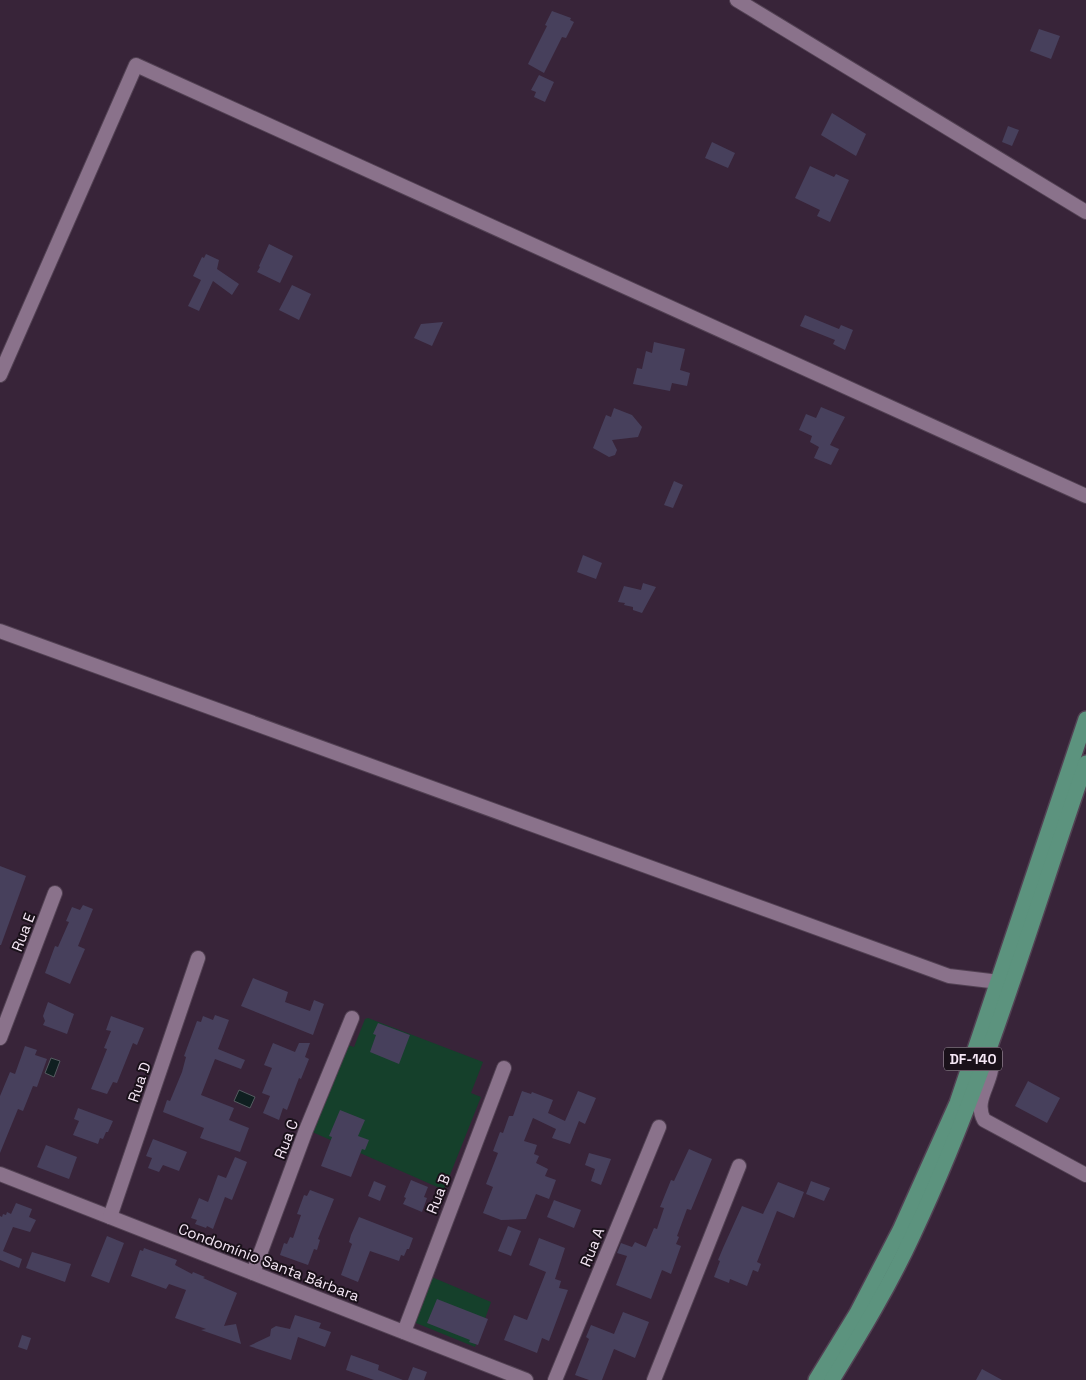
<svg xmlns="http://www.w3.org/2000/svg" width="1086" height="1380" font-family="'Space Grotesk',sans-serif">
<rect width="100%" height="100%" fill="#382439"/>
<g fill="#15402b">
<path d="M 368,1018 L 483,1062 L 471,1093 L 481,1097 L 444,1190 L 310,1131 L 345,1044 L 354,1047 L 365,1019 Z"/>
<path d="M 427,1275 L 491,1302 L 475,1347 L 411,1321 Z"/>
</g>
<g fill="#0f1f20" stroke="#545b60">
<path d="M 51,1058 L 60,1061 L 54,1077 L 45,1073 Z"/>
<path d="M 239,1090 L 255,1097 L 250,1108 L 234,1101 Z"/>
</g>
<g fill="#47405c">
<path d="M 552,11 L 571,18 L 570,20 L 574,22 L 566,38 L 562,37 L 544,73 L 528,64 L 547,26 L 545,25 Z"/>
<path d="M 1039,29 L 1060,36 L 1051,59 L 1030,51 Z"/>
<path d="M 539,75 L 554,82 L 545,102 L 534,97 L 536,92 L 531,90 Z"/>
<path d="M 832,113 L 866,134 L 856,156 L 821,135 Z"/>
<path d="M 1008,126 L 1019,130 L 1012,146 L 1002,142 Z"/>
<path d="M 712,142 L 735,153 L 728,168 L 705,158 Z"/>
<path d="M 810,166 L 834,177 L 836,174 L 849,180 L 830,222 L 817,216 L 820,210 L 795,198 Z"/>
<path d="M 269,244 L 293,256 L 280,283 L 257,272 L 260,267 L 259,266 Z"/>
<path d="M 206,254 L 219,260 L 217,269 L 239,284 L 232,295 L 213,281 L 199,311 L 188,306 L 201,280 L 193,276 L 202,257 L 204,258 Z"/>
<path d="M 292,285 L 311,294 L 299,320 L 279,310 Z"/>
<path d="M 805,315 L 839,329 L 841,325 L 853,330 L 845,350 L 833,344 L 835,340 L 800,326 Z"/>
<path d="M 443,322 L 432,346 L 414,338 L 421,324 Z"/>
<path d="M 654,342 L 685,349 L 680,370 L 690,373 L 687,386 L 672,383 L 670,391 L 633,384 L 637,368 L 642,369 L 646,351 L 652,353 Z"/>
<path d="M 821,407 L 845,417 L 830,445 L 839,449 L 831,465 L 814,458 L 819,447 L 810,442 L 812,436 L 799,430 L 806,414 L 816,418 Z"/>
<path d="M 614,408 L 632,415 L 642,427 L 638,437 L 612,440 L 617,450 L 615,455 L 609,457 L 593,448 L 606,415 L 611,417 Z"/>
<path d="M 674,481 L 683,485 L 673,508 L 664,505 Z"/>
<path d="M 583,555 L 602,563 L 596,579 L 577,572 Z"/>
<path d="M 643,583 L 656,587 L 642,613 L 633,610 L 633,607 L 624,605 L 625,603 L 618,602 L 624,586 L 641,590 Z"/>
<path d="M 0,866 L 26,876 L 1,945 L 0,945 Z"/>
<path d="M 83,905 L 93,909 L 78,946 L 85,949 L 70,984 L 45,973 L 55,946 L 58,947 L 69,922 L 66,921 L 72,907 L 80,910 Z"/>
<path d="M 253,978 L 288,992 L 285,1002 L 310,1011 L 314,1000 L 324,1004 L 313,1035 L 241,1006 Z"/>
<path d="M 48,1002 L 74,1014 L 67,1034 L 43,1025 L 45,1021 L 43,1016 Z"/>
<path d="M 215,1015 L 229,1020 L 218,1049 L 245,1060 L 241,1069 L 215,1059 L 201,1095 L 234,1108 L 229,1120 L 249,1128 L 240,1152 L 200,1138 L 204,1128 L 163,1112 L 167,1100 L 170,1101 L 182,1072 L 186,1057 L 184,1056 L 197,1021 L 201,1022 L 203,1016 L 213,1020 Z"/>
<path d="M 111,1016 L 144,1028 L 137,1045 L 133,1043 L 117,1083 L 113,1082 L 107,1094 L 91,1089 L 107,1049 L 104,1048 L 111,1031 L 106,1030 Z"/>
<path d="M 378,1023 L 410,1035 L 399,1064 L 370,1052 L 376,1035 L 373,1034 Z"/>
<path d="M 273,1043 L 295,1052 L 299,1043 L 310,1043 L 305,1057 L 309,1059 L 301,1079 L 299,1078 L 287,1110 L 283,1108 L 279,1120 L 263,1113 L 270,1096 L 262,1093 L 272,1068 L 264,1065 Z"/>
<path d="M 25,1046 L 37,1050 L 35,1055 L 47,1059 L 37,1087 L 33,1086 L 23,1111 L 18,1109 L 0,1153 L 0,1096 L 10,1072 L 15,1074 Z"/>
<path d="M 1028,1081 L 1060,1098 L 1047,1123 L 1015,1106 Z"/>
<path d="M 522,1091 L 531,1094 L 532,1092 L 553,1100 L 548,1113 L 565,1121 L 578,1091 L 596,1098 L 585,1124 L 579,1121 L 570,1144 L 552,1138 L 556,1129 L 533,1118 L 524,1141 L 537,1145 L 534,1154 L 539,1156 L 536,1163 L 548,1169 L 545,1176 L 556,1180 L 549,1199 L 536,1194 L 526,1219 L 501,1220 L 483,1213 L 493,1187 L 486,1184 L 498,1153 L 493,1151 L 500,1132 L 503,1133 L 509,1116 L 513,1116 Z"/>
<path d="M 78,1108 L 113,1121 L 108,1132 L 106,1132 L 103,1139 L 100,1138 L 98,1144 L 73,1135 L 79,1121 L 74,1119 Z"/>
<path d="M 340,1110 L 365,1120 L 358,1136 L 369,1140 L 365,1150 L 362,1149 L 351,1177 L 321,1166 L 332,1137 L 329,1136 Z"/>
<path d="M 153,1139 L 187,1152 L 179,1171 L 163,1165 L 159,1172 L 148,1168 L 152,1158 L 146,1156 Z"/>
<path d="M 46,1145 L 77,1157 L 69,1179 L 37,1167 Z"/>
<path d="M 689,1149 L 712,1159 L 691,1210 L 687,1209 L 677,1236 L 679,1237 L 676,1244 L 681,1246 L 671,1274 L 662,1270 L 651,1299 L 616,1285 L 627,1256 L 617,1253 L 621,1243 L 632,1247 L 635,1242 L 646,1247 L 654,1228 L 657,1229 L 664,1208 L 660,1207 L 671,1180 L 674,1181 Z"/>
<path d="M 589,1153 L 611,1159 L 601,1185 L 591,1181 L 595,1169 L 585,1165 Z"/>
<path d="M 235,1157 L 247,1162 L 232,1200 L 225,1197 L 213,1229 L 207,1226 L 206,1228 L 195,1224 L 197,1220 L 191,1218 L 199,1198 L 208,1202 L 218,1175 L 226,1178 Z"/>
<path d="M 411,1180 L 428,1187 L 424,1197 L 427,1198 L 422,1212 L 403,1204 L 406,1198 L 404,1197 Z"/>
<path d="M 374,1181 L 386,1186 L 380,1201 L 368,1196 Z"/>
<path d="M 811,1181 L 830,1188 L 824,1201 L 806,1194 Z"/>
<path d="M 778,1182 L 804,1192 L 794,1218 L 777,1211 L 757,1262 L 761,1264 L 758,1272 L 753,1270 L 747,1286 L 730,1279 L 729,1283 L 714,1277 L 720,1261 L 718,1260 L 723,1248 L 742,1206 L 763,1214 Z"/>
<path d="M 310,1190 L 334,1199 L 318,1239 L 320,1240 L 317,1250 L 314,1249 L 308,1265 L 280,1255 L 284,1243 L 287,1244 L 290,1237 L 293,1238 L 301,1215 L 297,1214 L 304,1195 L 307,1196 Z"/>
<path d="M 554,1200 L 581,1210 L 574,1228 L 547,1217 Z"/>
<path d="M 16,1203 L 32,1209 L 29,1217 L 36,1220 L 30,1232 L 13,1227 L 3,1251 L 22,1259 L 19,1268 L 0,1260 L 0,1216 L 2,1217 L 3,1214 L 6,1215 L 7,1212 L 11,1214 Z"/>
<path d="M 359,1217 L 413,1238 L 409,1249 L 407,1249 L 404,1256 L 401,1255 L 399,1261 L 370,1251 L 358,1282 L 341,1275 L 352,1244 L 349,1242 L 351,1235 Z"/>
<path d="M 508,1226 L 521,1231 L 511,1256 L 498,1251 Z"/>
<path d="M 107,1236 L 124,1243 L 109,1283 L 91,1276 Z"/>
<path d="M 539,1238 L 565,1248 L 555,1279 L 561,1281 L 559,1288 L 568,1290 L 549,1341 L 542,1338 L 537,1353 L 504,1340 L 514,1315 L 527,1320 L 546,1272 L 529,1265 Z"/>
<path d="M 144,1248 L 177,1260 L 175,1265 L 192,1274 L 193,1272 L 205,1277 L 203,1278 L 237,1293 L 224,1326 L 236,1324 L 241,1344 L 201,1330 L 206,1329 L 175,1318 L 186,1290 L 169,1284 L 166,1289 L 131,1276 L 140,1250 L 143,1251 Z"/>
<path d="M 32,1252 L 71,1264 L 65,1282 L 26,1268 Z"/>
<path d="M 437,1299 L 488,1319 L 478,1345 L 469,1342 L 470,1340 L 427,1323 Z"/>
<path d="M 623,1312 L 649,1322 L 635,1358 L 614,1349 L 602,1380 L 589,1380 L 575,1375 L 589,1339 L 586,1337 L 591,1325 L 614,1334 Z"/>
<path d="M 295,1315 L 321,1323 L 319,1328 L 331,1332 L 325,1347 L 298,1337 L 291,1360 L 249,1346 L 270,1336 L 271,1329 L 276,1326 L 290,1329 Z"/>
<path d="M 22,1335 L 31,1338 L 27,1350 L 18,1347 Z"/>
<path d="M 351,1355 L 379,1365 L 378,1370 L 403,1380 L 374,1380 L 346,1370 Z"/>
<path d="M 413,1367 L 427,1372 L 424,1380 L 408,1380 Z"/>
<path d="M 982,1369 L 1002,1380 L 976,1380 Z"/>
</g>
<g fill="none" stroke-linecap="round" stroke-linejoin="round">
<defs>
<g id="street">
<path d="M 737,0 L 1086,212"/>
<path d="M 0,375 L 136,65 L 1086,496"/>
<path d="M 0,631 L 949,976 L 999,982"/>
<path d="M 0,1038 L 55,893"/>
<path d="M 989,1052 C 1000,1078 971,1096 984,1120 L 1086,1175"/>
<path d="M 0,1174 L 526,1380"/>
<path d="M 110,1217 L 198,958"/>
<path d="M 253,1273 L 306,1130 L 352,1018"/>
<path d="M 404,1332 L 504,1068"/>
<path d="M 555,1380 L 659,1127"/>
<path d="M 654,1380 L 739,1166"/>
</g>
<g id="primary">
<path d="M 816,1380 L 857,1313 L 900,1230 L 957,1103 L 1086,719"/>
<path d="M 832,1380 C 861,1333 890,1285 913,1235 C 985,1083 1031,921 1086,763"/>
</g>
</defs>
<use href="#street" stroke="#524153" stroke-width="16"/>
<use href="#primary" stroke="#524153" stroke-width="18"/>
<use href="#street" stroke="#8a728b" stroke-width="14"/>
<use href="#primary" stroke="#5c937e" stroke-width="15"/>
</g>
<g text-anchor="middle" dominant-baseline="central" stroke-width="4" stroke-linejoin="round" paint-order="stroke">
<rect fill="#1a111a" stroke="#b3a7b3" stroke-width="1" x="944" y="1047.5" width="58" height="23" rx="4"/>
<g font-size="14" font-weight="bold" fill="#f5e7f5">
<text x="973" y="1059">DF-140</text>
</g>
<g font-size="15" fill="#f5e7f5" stroke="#1a111a">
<text transform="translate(23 932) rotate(-69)">Rua E</text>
<text transform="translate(139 1082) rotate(-71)">Rua D</text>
<text transform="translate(286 1139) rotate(-69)">Rua C</text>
<text transform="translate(438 1194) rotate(-69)">Rua B</text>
<text transform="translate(592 1247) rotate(-68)">Rua A</text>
<text transform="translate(269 1262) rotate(21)">Condomínio Santa Bárbara</text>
</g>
</g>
</svg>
